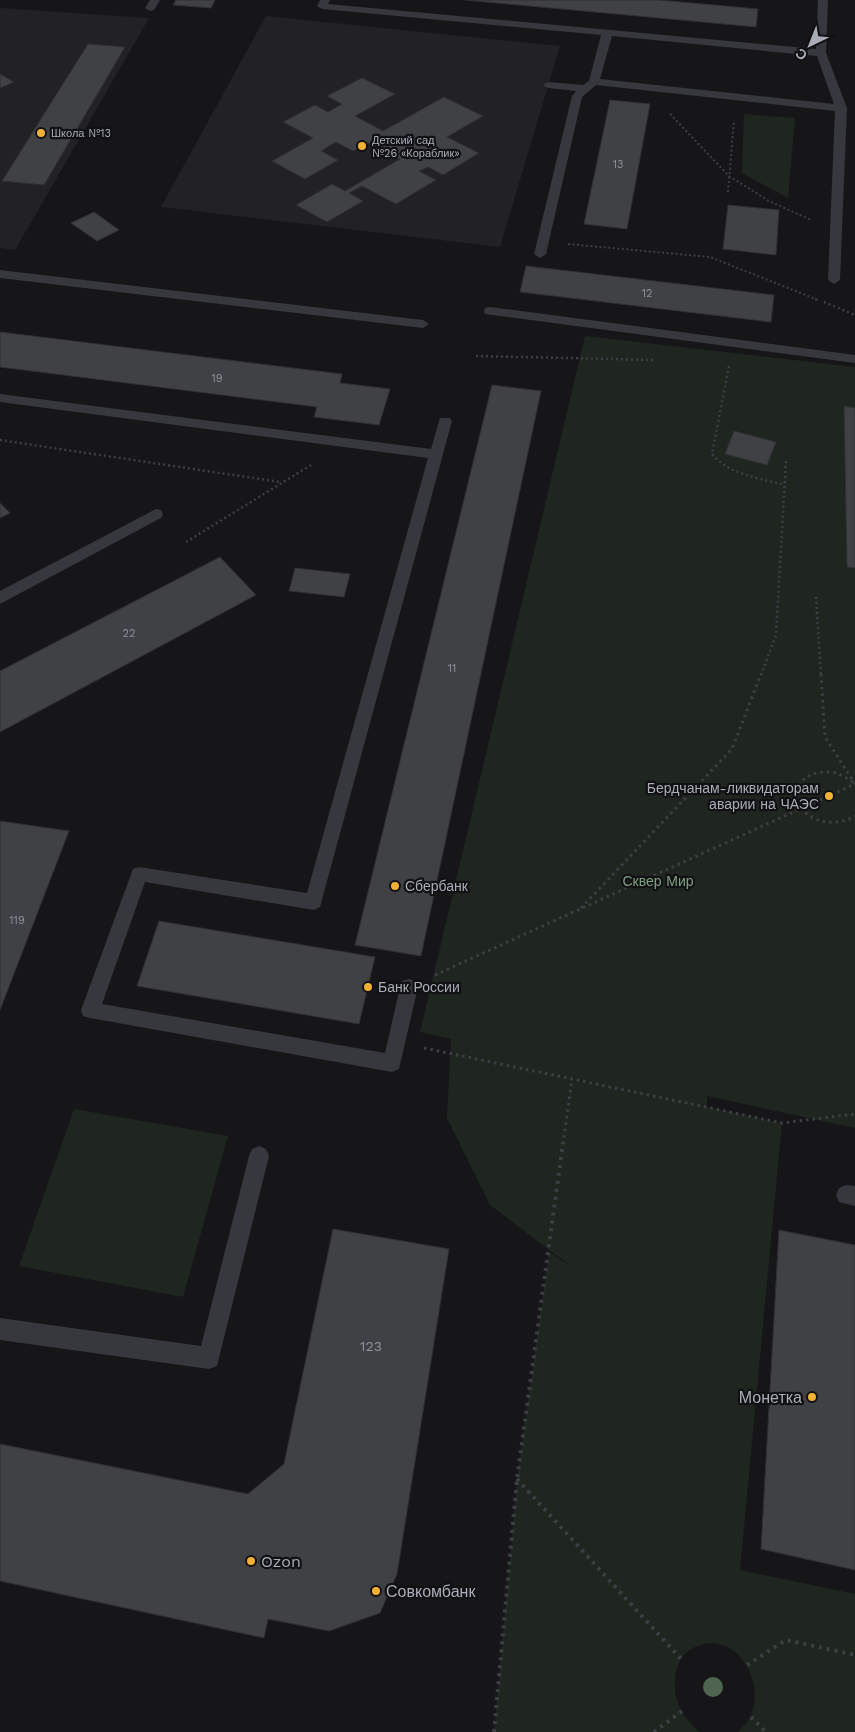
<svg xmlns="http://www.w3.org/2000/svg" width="855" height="1732" font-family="'Work Sans',sans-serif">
<rect width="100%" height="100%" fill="#161618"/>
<g fill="#222225">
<path d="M 0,8 L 149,18 L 15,250 L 0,248 Z"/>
<path d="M 266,16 L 560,46 L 500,247 L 161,207 Z"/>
</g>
<g fill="#1e261f">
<path d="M 744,114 L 795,118 L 788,198 L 742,173 Z"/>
<path d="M 585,336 L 855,367 L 855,1128 L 707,1096 L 707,1107 L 782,1123 L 740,1570 L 855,1594 L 855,1732 L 737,1732 C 778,1703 742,1623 693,1648 C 680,1654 675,1669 675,1683 C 674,1703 685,1721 700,1732 L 494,1732 L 517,1479 L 549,1252 L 573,1268 L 490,1205 L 447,1118 L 451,1039 L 420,1032 Z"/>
<path d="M 74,1109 L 228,1136 L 183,1297 L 19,1266 Z"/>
</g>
<g fill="#404145" stroke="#303034">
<path d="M 176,0 L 215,0 L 211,8 L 173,5 Z"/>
<path d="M 465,0 L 659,0 L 758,9 L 756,27 Z"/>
<path d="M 88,44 L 125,47 L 44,185 L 2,181 Z"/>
<path d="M 0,74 L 14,82 L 0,88 Z"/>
<path d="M 362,78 L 395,94 L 355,116 L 383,131 L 444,97 L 483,116 L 447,137 L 479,153 L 443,175 L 428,167 L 419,171 L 436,180 L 396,204 L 362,186 L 349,193 L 363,201 L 327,222 L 296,205 L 332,184 L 345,191 L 400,159 L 368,143 L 353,151 L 336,142 L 321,151 L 338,160 L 305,179 L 272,161 L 313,138 L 283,122 L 315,105 L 328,112 L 342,104 L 327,96 Z"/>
<path d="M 610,100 L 650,104 L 627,229 L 584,224 Z"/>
<path d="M 728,205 L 779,210 L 776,255 L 723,249 Z"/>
<path d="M 94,212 L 119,230 L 97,241 L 71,223 Z"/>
<path d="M 526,266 L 774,295 L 771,322 L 520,292 Z"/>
<path d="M 0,332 L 342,374 L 340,383 L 390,389 L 379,425 L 314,417 L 317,407 L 0,367 Z"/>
<path d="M 492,385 L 541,391 L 421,956 L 355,945 Z"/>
<path d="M 844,406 L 855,408 L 855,568 L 847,567 Z"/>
<path d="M 734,431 L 776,442 L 767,465 L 725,454 Z"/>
<path d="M 0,503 L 10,513 L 0,518 Z"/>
<path d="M 220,557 L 256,595 L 0,732 L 0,671 Z"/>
<path d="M 295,568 L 350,574 L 344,597 L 289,591 Z"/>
<path d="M 0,821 L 69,831 L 0,1010 Z"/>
<path d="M 159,921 L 375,957 L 359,1024 L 137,986 Z"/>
<path d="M 333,1229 L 449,1249 L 397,1574 L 380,1613 L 329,1631 L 268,1619 L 264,1638 L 0,1581 L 0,1444 L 248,1494 L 284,1464 Z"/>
<path d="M 779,1230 L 855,1245 L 855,1570 L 761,1549 Z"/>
</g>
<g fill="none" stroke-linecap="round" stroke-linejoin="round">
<g stroke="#3d3f44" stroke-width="2" stroke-dasharray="2 2.5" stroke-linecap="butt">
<path d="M 670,114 L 729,176 L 769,201 L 811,220"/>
<path d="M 728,192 L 734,120"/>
<path d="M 568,244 L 710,257 L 818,300"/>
</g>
<g stroke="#3d3f44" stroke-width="2.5" stroke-dasharray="2 3" stroke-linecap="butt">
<path d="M 815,299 L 818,300"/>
<path d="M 824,302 L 855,315"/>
<path d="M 476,356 L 656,360"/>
<path d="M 729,366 L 712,454 C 729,475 760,478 785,485"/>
<path d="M 0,440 L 280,482"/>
<path d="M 186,542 L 311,465"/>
<path d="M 816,597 L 821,675"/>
<path d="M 761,675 L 776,635 L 786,461"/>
</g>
<g stroke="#3d3f44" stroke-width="3" stroke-dasharray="2.5 4" stroke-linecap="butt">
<path d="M 821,674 L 825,737 L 855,784"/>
<path d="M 853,782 C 848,779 842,775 836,773 C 818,768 790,779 798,801 C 806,824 838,827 855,816"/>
<path d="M 581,908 L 732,749 L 761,674"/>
<path d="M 435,975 L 855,784"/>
<path d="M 424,1048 L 782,1123 L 855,1114"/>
<path d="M 563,1144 L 572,1079"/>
</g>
<g stroke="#3d3f44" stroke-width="4" stroke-dasharray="3 5" stroke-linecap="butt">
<path d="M 517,1479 L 681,1659"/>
<path d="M 747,1665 L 786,1640 L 855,1655"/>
<path d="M 751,1717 L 766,1732"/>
<path d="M 494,1732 L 517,1479 L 563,1143"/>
<path d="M 654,1732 L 682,1711"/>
</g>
<g fill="#37383d" fill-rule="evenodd">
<path d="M 150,0 L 160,0 L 154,10 L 150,11 L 145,8 Z"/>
<path d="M 320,0 L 330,0 L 328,4 L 816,49 L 818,0 L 828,0 L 826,53 L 847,108 L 840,280 L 834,284 L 828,280 L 835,111 L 596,85 L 582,97 L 546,254 L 540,258 L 534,254 L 572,96 L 576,91 L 548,88 L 543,85 L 548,82 L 583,85 L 589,81 L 601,35 L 322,9 L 317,6 ZM 612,36 L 817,56 L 834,104 L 600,79 Z"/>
<path d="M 0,270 L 423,320 L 429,324 L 423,328 L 0,278 Z"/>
<path d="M 490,307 L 855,355 L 855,363 L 485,314 L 484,311 L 485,308 Z"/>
<path d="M 0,394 L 431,449 L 440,418 L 450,418 L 452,421 L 320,907 L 314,910 L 145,882 L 102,1004 L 385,1053 L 400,987 L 402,981 L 409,979 L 416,981 L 418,987 L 399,1069 L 392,1072 L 90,1018 L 83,1016 L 81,1010 L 133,869 L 139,867 L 307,893 L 428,458 L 0,402 Z"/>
<path d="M 156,509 L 161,510 L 163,514 L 161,518 L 0,604 L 0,591 Z"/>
<path d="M 259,1146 L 266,1149 L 269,1156 L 217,1366 L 209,1369 L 0,1340 L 0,1318 L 201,1346 L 249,1156 L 252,1149 Z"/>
<path d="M 846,1185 L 855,1186 L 855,1206 L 839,1202 L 836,1195 L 839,1188 Z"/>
</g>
</g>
<circle fill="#506452" cx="713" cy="1687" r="10"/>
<g fill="#f2b134" stroke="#111113" stroke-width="2">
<circle cx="41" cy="133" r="5"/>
<circle cx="362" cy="146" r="5"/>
<circle cx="829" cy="796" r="5"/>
<circle cx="395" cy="886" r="5"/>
<circle cx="368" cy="987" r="5"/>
<circle cx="812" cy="1397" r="5"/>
<circle cx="251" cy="1561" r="5"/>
<circle cx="376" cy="1591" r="5"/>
</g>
<g text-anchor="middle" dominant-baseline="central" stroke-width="4.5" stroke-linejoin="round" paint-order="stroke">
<g font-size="11" fill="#a8adb8" stroke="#111113" text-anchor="start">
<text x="51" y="133">Школа №13</text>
<text x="372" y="140">Детский сад<tspan x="372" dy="13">№26 «Кораблик»</tspan></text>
</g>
<g font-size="11" fill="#8e929b">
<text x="618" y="164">13</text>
<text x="647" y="293">12</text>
<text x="217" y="378">19</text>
<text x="129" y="633">22</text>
<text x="452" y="668">11</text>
<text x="17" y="920">119</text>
</g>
<g font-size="14" fill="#a8adb8" stroke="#111113" text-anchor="start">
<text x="819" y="788" text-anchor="end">Бердчанам-ликвидаторам<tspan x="819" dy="16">аварии на ЧАЭС</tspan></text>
<text x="405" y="886">Сбербанк</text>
<text x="378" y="987">Банк России</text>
</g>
<g font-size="14" fill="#7fa381" stroke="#111113">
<text x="658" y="881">Сквер Мир</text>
</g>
<g font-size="14" fill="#8e929b">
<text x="371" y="1346">123</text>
</g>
<g font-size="16" fill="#a8adb8" stroke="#111113" text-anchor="start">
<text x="802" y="1397" text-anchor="end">Монетка</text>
<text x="261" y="1561">Ozon</text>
<text x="386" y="1591">Совкомбанк</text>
</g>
</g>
<g transform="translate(810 45) rotate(223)" stroke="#111113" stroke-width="4" paint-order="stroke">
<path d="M0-4L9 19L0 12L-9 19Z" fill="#a8adb8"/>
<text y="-8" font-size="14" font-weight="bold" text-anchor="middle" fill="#a8adb8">С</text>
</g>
</svg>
